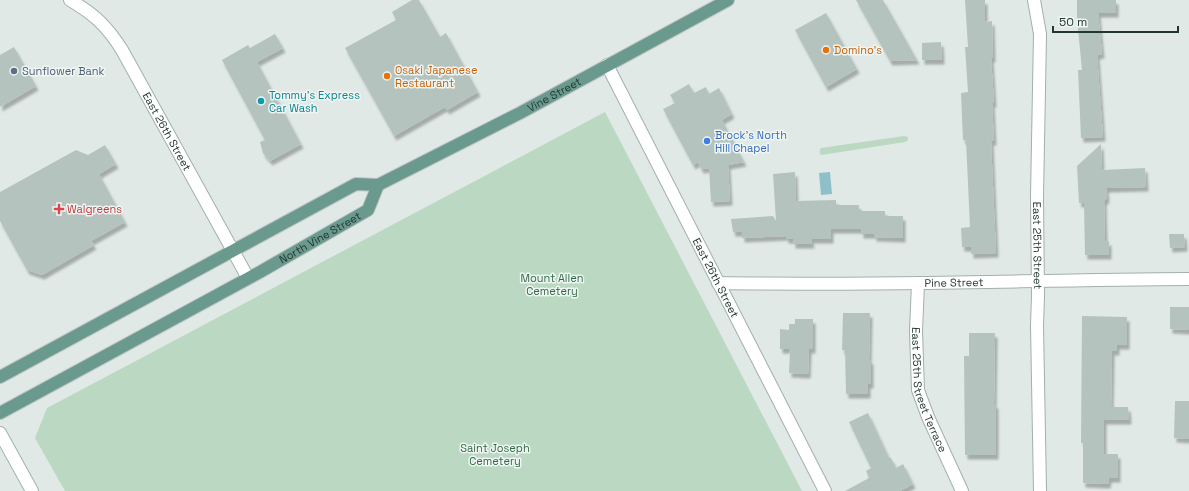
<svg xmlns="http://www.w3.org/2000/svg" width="1189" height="491" font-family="'Space Grotesk',sans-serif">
<defs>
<filter id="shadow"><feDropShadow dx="2.5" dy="4.5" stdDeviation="1" flood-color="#0004"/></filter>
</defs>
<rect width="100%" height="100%" fill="#e0e9e5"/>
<g fill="#bad8c2">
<path d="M 605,112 L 802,491 L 65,491 L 35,438 L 47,408 Z"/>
<path d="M 904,136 L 908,137 L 908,140 L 905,142 L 821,155 C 819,153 819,151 821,148 Z"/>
</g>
<path fill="#8dc0c9" d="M 830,172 L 832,194 L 821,195 L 819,173 Z"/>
<g fill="#b5c3be" filter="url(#shadow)">
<path d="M 412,0 L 419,0 L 440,37 L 446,33 L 478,92 L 447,110 L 445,107 L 394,136 L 345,48 L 396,20 L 392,12 Z"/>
<path d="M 856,0 L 883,0 L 917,60 L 890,61 Z"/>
<path d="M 965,0 L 985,0 L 985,22 L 992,21 L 993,58 L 991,58 L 994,103 L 992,103 L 994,141 L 991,141 L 996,253 L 971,254 L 971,247 L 962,247 L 961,228 L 970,227 L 966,140 L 963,140 L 961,93 L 968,92 L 965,47 L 968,47 Z"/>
<path d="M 1077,0 L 1116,0 L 1116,13 L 1098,13 L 1102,54 L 1097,55 L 1103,137 L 1081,138 L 1078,70 L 1082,70 L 1077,19 Z"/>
<path d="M 826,13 L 857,69 L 826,87 L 795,30 Z"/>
<path d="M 275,34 L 283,48 L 257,62 L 301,144 L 270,161 L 263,153 L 260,142 L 265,140 L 222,60 L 248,45 L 250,48 Z"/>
<path d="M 941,42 L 942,60 L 922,60 L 922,43 Z"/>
<path d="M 14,47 L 36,86 L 0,107 L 0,55 Z"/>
<path d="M 689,84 L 694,93 L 706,87 L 709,94 L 719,88 L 732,114 L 722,120 L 744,162 L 728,165 L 730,201 L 711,202 L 709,168 L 701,169 L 698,162 L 693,165 L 663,109 L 675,103 L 670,95 Z"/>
<path d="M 1101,144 L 1102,170 L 1145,168 L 1146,187 L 1106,188 L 1107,198 L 1104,201 L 1105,242 L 1109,241 L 1109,255 L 1085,255 L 1084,203 L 1079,203 L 1077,166 Z"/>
<path d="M 105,145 L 116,164 L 99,174 L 125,222 L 91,241 L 94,245 L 42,275 L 27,270 L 0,221 L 0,192 L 76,150 L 88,155 Z"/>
<path d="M 795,172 L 796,201 L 836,200 L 836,205 L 859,205 L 859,211 L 885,211 L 885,216 L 903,216 L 903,238 L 874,237 L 874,234 L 861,234 L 861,229 L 831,229 L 831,239 L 811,239 L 812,244 L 793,244 L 793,239 L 786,239 L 786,236 L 742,238 L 742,232 L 733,232 L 731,219 L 773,216 L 776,221 L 773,174 Z"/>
<path d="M 1169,234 L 1184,234 L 1185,247 L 1170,248 Z"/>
<path d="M 1170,307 L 1189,307 L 1189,330 L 1170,329 Z"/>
<path d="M 843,313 L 870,313 L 869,360 L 871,360 L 871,384 L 868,384 L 868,394 L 846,394 L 845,350 L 842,350 Z"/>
<path d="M 1082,316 L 1127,317 L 1127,345 L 1117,345 L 1117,351 L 1112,351 L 1111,407 L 1128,407 L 1129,420 L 1104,420 L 1104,454 L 1118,454 L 1118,478 L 1109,478 L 1108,484 L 1083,483 L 1083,443 L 1081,443 Z"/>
<path d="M 795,319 L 813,319 L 813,349 L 809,349 L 808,374 L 789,373 L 790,349 L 780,349 L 780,329 L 789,330 L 789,324 L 795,324 Z"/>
<path d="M 969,333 L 995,333 L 994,404 L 996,404 L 996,455 L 965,455 L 964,356 L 969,356 Z"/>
<path d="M 1175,401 L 1189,401 L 1189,439 L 1174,438 Z"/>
<path d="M 868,413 L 889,458 L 891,458 L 896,468 L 903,464 L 913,484 L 900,491 L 845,491 L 869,478 L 866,471 L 871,468 L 849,422 Z"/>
</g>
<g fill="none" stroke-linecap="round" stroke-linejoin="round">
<defs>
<g id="street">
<path id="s1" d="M 70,0 C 94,14 107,26 122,50 L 248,278"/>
<path id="s2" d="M 1034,0 L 1040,34 L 1037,196 L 1038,296 L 1037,325 L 1040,491"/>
<path id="s3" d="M 607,65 L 825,491"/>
<path id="s4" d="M 718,283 C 875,286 1032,280 1189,279"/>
<path id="s5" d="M 918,283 L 916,331 L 918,390 L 928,417 L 962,491"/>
</g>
<path id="secondary" d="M 0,433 L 32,491"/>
<g id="primary">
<path id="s6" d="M 378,185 L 520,113 L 728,0"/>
<path d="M 0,377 L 356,184 L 378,185"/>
<path id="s7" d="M 0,413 L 260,272 L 368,210 L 378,185"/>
</g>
</defs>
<use href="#street" stroke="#a3b0ab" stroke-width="14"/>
<use href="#secondary" stroke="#a0b3ac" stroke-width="14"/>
<use href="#primary" stroke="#bdc3c1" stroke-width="14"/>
<use href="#street" stroke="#fff" stroke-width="12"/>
<use href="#secondary" stroke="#fff" stroke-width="12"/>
<use href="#primary" stroke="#699a8d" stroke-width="12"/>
</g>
<g fill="#e8710a" stroke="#eff6f3" stroke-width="1.5">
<circle cx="826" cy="50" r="4"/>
<circle cx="387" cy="76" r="4"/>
</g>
<circle fill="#5c6f8a" stroke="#eff6f3" stroke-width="1.5" cx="14" cy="71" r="4"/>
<circle fill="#0f9aa8" stroke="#eff6f3" stroke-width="1.5" cx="261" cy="101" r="4"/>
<circle fill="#3f7fe0" stroke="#eff6f3" stroke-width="1.5" cx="707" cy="141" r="4"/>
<path fill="#e0444e" stroke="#eff6f3" stroke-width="1.5" d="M57 203h4v4h4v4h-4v4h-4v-4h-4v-4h4z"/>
<g text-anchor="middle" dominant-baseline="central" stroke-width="3" stroke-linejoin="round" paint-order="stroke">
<g font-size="11" fill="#c56008" stroke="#eff6f3" text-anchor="start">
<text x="834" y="50">Domino's</text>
<text x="395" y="70">Osaki Japanese<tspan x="395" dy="13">Restaurant</tspan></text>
</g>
<g font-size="11" fill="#4e5e75" stroke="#eff6f3" text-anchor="start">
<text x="22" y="71">Sunflower Bank</text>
</g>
<g font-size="11" fill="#0d838f" stroke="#eff6f3" text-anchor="start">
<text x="269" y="95">Tommy's Express<tspan x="269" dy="13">Car Wash</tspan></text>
</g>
<g font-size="11" fill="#223731" stroke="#eff6f3">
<text stroke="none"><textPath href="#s6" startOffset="198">Vine Street</textPath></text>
<text stroke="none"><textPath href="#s1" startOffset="166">East 26th Street</textPath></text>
<text stroke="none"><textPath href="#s7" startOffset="365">North Vine Street</textPath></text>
<text stroke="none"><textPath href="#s2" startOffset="246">East 25th Street</textPath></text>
<text stroke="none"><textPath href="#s3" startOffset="239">East 26th Street</textPath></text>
<text stroke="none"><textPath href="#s4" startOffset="236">Pine Street</textPath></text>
<text stroke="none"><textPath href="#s5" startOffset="109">East 25th Street Terrace</textPath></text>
</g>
<g font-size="11" fill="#366cbe" stroke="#eff6f3" text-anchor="start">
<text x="715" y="135">Brock's North<tspan x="715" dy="13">Hill Chapel</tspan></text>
</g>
<g font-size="11" fill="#be3a42" stroke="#eff6f3" text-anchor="start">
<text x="67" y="209">Walgreens</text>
</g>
<g font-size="11" fill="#316946" stroke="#eff6f3">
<text x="552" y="278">Mount Allen<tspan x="552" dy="13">Cemetery</tspan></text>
<text x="495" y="448">Saint Joseph<tspan x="495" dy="13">Cemetery</tspan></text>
</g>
</g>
<path d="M1053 26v6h125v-6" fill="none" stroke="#223731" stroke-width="2"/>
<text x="1059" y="26" font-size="12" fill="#223731" stroke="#eff6f3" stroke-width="3" paint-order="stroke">50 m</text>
</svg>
